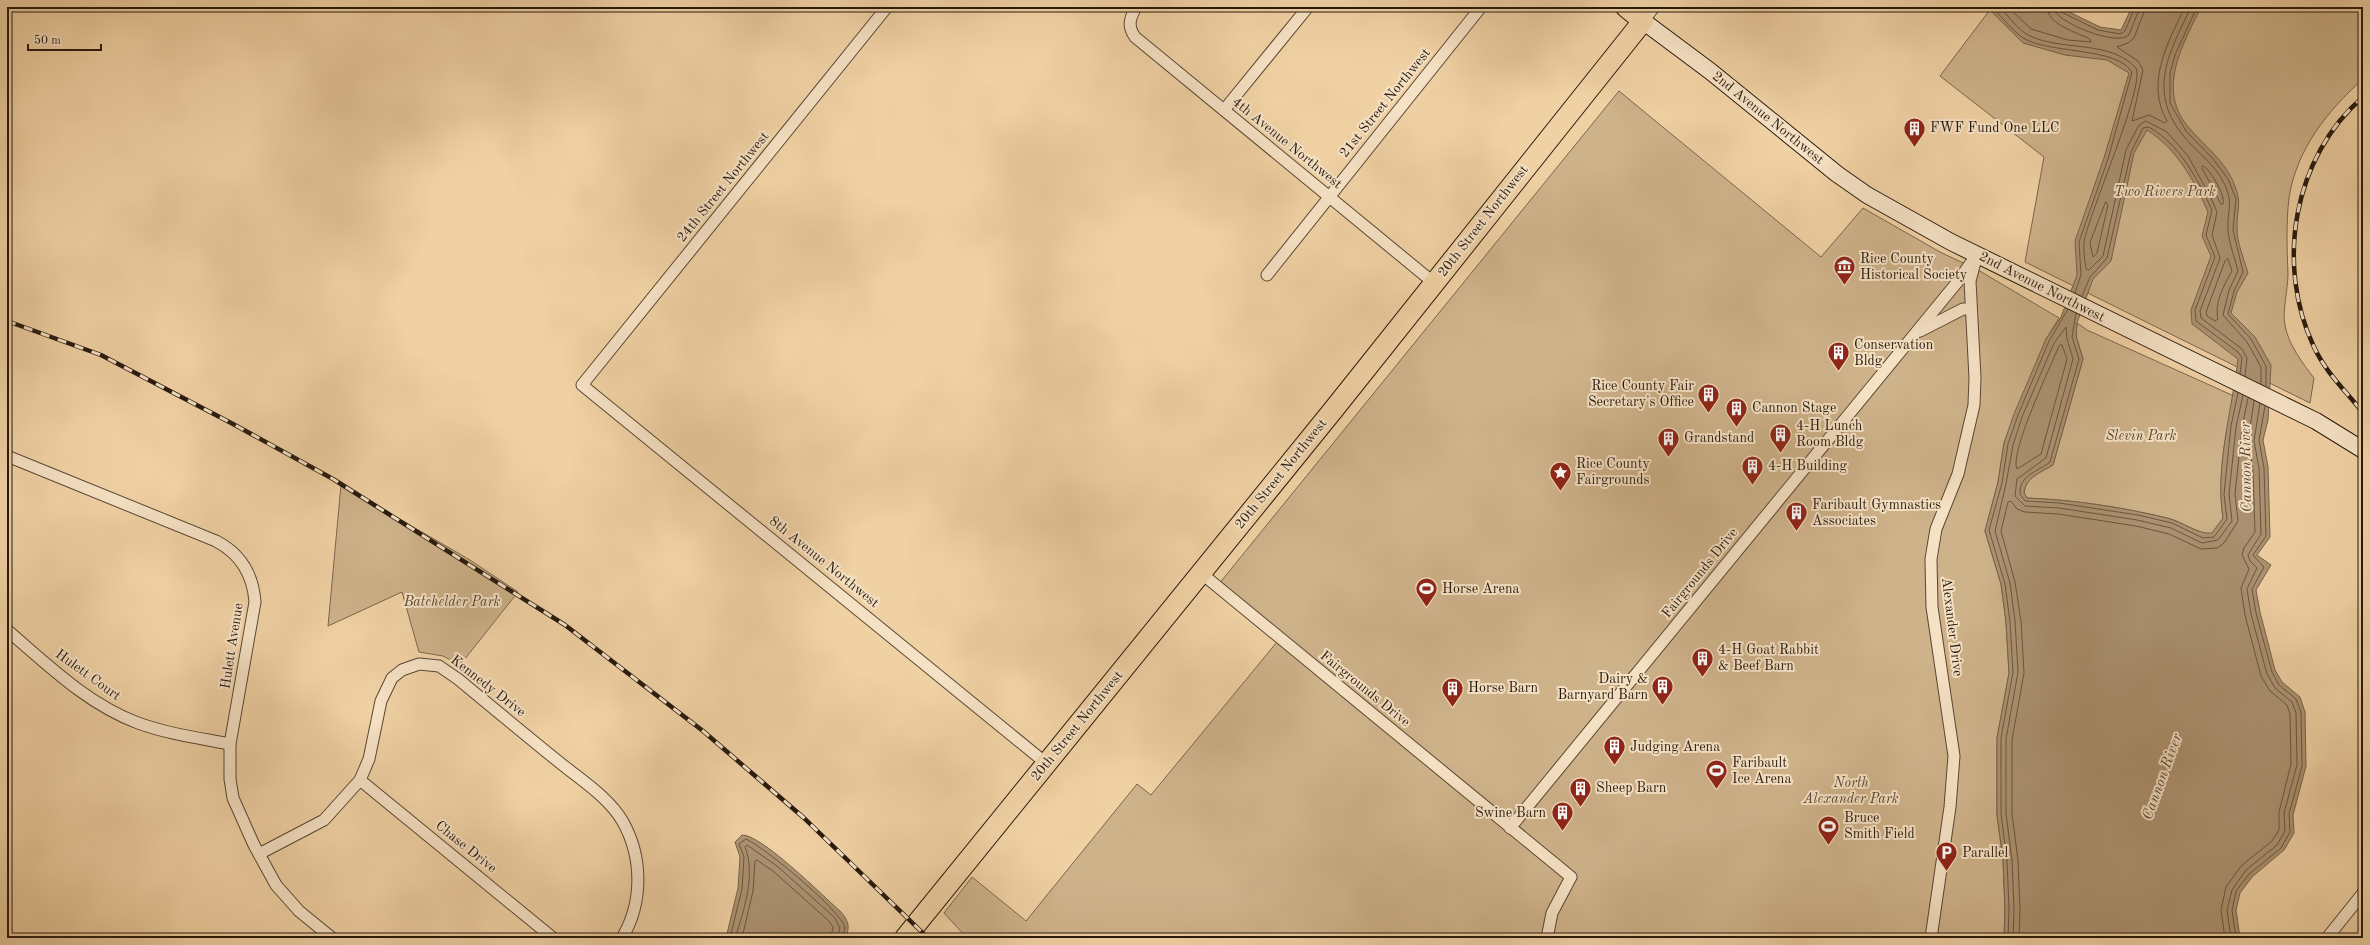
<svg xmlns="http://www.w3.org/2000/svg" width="2370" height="945" font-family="'Old Standard TT',serif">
<rect width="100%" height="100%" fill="#f0d1a4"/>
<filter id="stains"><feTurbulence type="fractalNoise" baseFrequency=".005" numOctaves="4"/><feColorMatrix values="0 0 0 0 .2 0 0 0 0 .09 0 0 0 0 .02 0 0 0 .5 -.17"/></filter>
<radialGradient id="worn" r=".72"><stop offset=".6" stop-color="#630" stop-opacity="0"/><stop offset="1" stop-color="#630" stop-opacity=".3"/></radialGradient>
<g fill="#ceb28a" stroke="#7a664c">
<path d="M 1992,7 L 2105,41 L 2158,7 L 2363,7 L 2363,79 C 2328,110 2296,150 2289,198 C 2286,223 2287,249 2288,274 C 2288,289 2282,312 2285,325 C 2288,344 2303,364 2314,378 L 2310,403 L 2025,262 L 2044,157 L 1940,76 Z"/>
<path d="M 1619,91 L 1821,257 L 1863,208 L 1940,252 L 1978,270 L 2059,318 L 2046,339 L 2004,443 L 1998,482 L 1985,531 L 2001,584 L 2006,622 L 2009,673 L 1997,738 L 1997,815 L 2003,860 L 2005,909 L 2004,938 L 967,938 L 944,913 L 972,877 L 1026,921 L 1137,784 L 1151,795 L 1277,642 L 1214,590 Z"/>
<path d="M 2077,323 L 2087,330 L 2234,396 C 2225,435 2217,478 2223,518 L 2212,534 C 2199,535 2182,521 2167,518 C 2121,507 2074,500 2027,498 L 2024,493 C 2025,478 2041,472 2053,465 L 2083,359 L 2076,336 Z"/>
<path d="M 341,485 L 470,560 L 518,592 L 460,665 L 443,656 L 419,652 L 402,592 L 328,626 Z"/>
</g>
<g fill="#ac9271" stroke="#776249" fill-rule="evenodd">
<path d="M 1987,7 L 2059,7 L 2100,27 L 2121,30 L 2132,7 L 2201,7 C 2182,46 2155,92 2191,130 C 2205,146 2222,159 2232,179 C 2243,203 2237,205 2237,229 C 2237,243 2244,259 2248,273 L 2237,292 L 2231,313 L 2255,337 L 2271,365 L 2268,420 L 2263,440 L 2268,467 L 2270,537 L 2257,555 L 2271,565 L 2256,590 L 2260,612 L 2275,670 L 2282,682 L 2300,697 L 2305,712 L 2306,766 L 2293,815 L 2294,833 L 2284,850 L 2252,877 L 2240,893 L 2236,910 L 2240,938 L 2004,938 L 2005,909 L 2003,860 L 1997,815 L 1997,738 L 2009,673 L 2006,622 L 2001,584 L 1985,531 L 1998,482 L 2004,443 L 2014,414 L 2046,339 L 2061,317 L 2077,275 L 2075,241 L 2104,158 L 2129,73 L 2107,60 L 2065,55 L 2023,43 ZM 2147,130 C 2177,149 2194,180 2208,212 L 2202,236 L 2211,256 L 2191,310 L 2192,324 L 2238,359 C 2232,411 2215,465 2223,518 L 2212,533 C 2199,535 2182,522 2167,518 C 2121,507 2075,500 2027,498 L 2024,493 C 2025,478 2041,472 2053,465 L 2083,359 L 2076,336 L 2077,323 L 2093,279 L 2111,261 L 2134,153 Z"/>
<path d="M 742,835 C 761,834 823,896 840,911 C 848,920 851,927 845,938 L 726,938 L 738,888 L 740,857 L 735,842 Z"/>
</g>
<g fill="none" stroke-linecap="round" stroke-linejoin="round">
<g stroke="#6a563f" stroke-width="1">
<path d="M 1992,7 C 2001,16 2015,34 2025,39 C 2053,54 2116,47 2132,72 L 2108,159 L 2079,242 L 2081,275 L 2075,293"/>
<path d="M 1999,7 C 2008,15 2018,30 2028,35 C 2061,52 2109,39 2136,68 C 2145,88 2089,212 2084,242 C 2083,250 2085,261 2086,269 L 2089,270 L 2103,256 L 2126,150 L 2139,125 L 2146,121 L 2167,132 L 2188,156 L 2211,198 L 2217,212 L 2212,235 L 2220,258 L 2200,311 L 2201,318 L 2242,349 L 2247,358 L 2245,376"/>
<path d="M 2008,7 L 2031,29 L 2068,40 L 2091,42 L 2090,39 C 2076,32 2048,25 2047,7"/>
<path d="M 2053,7 C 2054,22 2117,47 2129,35 L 2140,7"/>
<path d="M 2058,7 L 2061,12 L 2098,30 L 2120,34 L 2125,31 L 2135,7"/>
<path d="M 2146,7 L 2134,38 L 2128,43 L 2117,47 L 2138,61 L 2143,70 L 2132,121 L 2149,115 L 2165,123 L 2167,121 C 2145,83 2168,42 2185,7"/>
<path d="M 2191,7 C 2170,51 2147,90 2182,134 C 2195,151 2214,163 2224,183 C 2234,204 2227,209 2228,230 C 2229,244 2235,258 2238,271 L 2229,290 L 2223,315 L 2247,342 L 2261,367 L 2261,384"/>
<path d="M 2197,7 L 2175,55 L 2170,73 L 2170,103 L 2186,131 L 2213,159 L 2228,179 L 2236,199 L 2233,230 L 2243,272 L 2234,291 L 2228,314 L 2251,339 L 2266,366 L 2266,386"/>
<path d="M 2203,166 C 2210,168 2226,197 2223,204 L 2221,204 L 2202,168 Z"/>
<path d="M 2106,202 L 2108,205 L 2097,253 L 2093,257 L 2090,243 Z"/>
<path d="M 2228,259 L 2232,271 C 2224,285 2214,303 2218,319 L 2215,321 L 2207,316 L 2206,312 L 2225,261 Z"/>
<path d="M 2082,296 L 2090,277 L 2107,258 L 2131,152 L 2143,128 L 2149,127 C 2180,145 2197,178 2212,210 L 2206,235 L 2215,257 L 2195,310 L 2196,321 L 2238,352 L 2242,358 L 2240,374"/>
<path d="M 2076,313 L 2072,337 L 2079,359 L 2050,462 C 2037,472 2019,475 2020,494 L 2025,501 L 2059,503 L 2138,515 L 2172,523 L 2203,538 L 2214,537 L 2227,519 L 2224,494 L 2231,426 L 2238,393"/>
<path d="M 2062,345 L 2067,359 L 2041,454 L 2017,469 C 2009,453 2051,366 2059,346 Z"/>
<path d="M 730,938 L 742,889 L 744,857 L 739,844 L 746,839 C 764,847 842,911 845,928 L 842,938"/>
<path d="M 735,938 C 744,911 756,874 745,847 L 747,845 L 777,866 L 834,917 L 840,928 L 837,938"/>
<path d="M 742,938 L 753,891 L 755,861 L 757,860 L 773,871 L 829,921 L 833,927 L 831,938"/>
<path d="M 2008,938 L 2009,909 L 2007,860 L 2001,814 L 2001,738 L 2013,672 L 2010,622 L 2005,584 L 1989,530 L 2002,483 L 2008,444 L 2018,415 L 2049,341 L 2068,309"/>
<path d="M 2013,938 L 2014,909 L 2012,860 L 2006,814 L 2006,739 L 2018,672 L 2015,621 L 2010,583 L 1995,531 L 2006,484 L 2013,445 L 2022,417 L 2054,343 L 2066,327 L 2067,339 L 2073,359 L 2046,458 L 2017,479 L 2015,496 L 2025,506 L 2059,508 L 2137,520 L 2171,528 L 2202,543 L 2218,540 L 2232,521 L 2229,494 L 2236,427 L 2243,395"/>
<path d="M 2019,938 L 2020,909 L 2018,860 L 2012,814 L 2012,740 L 2024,673 L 2021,621 L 2015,582 L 2001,531 L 2008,502 L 2011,501 L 2017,509 L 2025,512 L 2058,514 L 2136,526 L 2169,534 L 2201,549 L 2217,548 L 2224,543 L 2238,521 L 2235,494 L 2242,428 L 2248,398"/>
<path d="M 2225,938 L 2221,910 L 2226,887 L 2241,866 L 2272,841 L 2279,830 L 2279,812 L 2291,764 L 2290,714 L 2287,705 L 2270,691 L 2261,676 L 2245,615 L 2241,588 L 2249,569 L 2242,555 L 2244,548 L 2255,532 L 2253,469 L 2248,441 L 2254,401"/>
<path d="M 2231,938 L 2227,910 L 2232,890 L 2246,870 L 2277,845 L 2285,831 L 2284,813 L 2297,765 L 2296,713 L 2292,702 L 2275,688 L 2267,674 L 2251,614 L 2247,589 L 2257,568 L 2250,561 L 2248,555 L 2261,534 L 2259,468 L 2254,441 L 2260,403"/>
<path d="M 2236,938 L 2232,910 L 2236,891 L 2249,874 L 2281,848 L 2290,832 L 2289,814 L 2302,766 L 2301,712 L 2296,699 L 2279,685 L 2272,672 L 2256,613 L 2252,589 L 2264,567 L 2253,555 L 2266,536 L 2264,468 L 2259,440 L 2265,406"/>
</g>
<defs>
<g id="street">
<path d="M 887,7 L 582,385 L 1047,764"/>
<path d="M 1136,7 C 1130,18 1127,26 1135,37 L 1434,283"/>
<path d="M 1643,21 L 1654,7"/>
<path d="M 1224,110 L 1308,7"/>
<path d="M 1267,275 L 1481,7"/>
<path d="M 1920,331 L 1963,309 L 1970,309"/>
<path d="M 7,456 L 216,541 C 241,554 253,574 255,602 L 230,744 L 230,779 L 233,798 L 254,845 L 276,885 L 299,911 L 332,938"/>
<path d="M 1201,573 L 1571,877 L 1552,913 L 1547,938"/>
<path d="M 7,630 C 47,664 87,704 138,723 C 168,734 199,738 230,744"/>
<path d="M 360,780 L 553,938"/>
<path d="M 1510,828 L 1959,280 L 1977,254"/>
<path d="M 259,854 L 324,820 L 360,780 L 369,759 L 381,701 L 392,678 L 402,670 L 419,664 L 439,666 L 458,679 C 493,708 528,737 564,766 C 584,782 610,799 623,822 C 643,858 643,903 622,938"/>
<path d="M 1931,938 L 1950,807 L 1954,756 L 1932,607 L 1931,559 L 1936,529 L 1958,474 L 1974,405 L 1975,378 L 1970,281 L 1975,262"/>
<path d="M 2327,938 L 2363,893"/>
</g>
<path id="secondary" d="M 1643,21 L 1710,71 L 1837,174 L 1867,195 L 1951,242 L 2316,421 L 2363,450"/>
<path id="highway" d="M 905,938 L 1334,409 L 1643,21 L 1626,7"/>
</defs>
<use href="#street" stroke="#594733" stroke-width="13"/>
<use href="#secondary" stroke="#27190d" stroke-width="18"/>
<use href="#highway" stroke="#27190d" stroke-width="22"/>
<use href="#street" stroke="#f5e1c4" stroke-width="11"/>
<use href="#secondary" stroke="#f5e1c4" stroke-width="16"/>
<use href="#highway" stroke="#f0d1a4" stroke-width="20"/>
<defs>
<g id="rail">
<path d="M 2363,97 C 2293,157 2275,265 2314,347 C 2326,373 2346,391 2363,413"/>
<path d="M 7,321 L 101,355 L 233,424 L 333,479 L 565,625 L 703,731 L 804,818 L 928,938"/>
</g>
</defs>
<use href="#rail" stroke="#27190d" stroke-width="4.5"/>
<use href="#rail" stroke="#f5e1c4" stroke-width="3" stroke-dasharray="9" stroke-linecap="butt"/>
</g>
<defs>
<symbol id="building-pin" viewBox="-11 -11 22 30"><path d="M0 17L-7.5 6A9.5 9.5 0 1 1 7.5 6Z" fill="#8f2418" stroke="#f5e1c4"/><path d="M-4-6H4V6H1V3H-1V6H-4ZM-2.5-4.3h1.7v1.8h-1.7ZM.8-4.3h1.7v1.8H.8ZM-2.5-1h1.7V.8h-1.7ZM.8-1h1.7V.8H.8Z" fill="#fff"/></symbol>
<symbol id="museum-pin" viewBox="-11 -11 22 30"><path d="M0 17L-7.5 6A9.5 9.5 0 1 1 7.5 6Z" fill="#8f2418" stroke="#f5e1c4"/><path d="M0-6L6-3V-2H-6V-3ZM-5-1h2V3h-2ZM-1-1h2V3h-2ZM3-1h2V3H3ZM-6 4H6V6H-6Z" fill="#fff"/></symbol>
<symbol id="sight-pin" viewBox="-11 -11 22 30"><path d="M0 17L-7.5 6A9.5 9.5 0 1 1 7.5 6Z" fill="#8f2418" stroke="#f5e1c4"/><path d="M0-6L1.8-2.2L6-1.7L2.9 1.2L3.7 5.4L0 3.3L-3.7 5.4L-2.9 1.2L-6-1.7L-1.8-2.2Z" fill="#fff"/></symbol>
<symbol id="stadium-pin" viewBox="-11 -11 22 30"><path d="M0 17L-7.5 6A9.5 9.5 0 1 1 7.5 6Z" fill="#8f2418" stroke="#f5e1c4"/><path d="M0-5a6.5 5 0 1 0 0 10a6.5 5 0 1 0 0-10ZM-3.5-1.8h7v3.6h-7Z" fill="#fff"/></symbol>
<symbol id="parking-pin" viewBox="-11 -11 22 30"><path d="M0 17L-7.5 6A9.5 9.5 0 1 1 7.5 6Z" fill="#8f2418" stroke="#f5e1c4"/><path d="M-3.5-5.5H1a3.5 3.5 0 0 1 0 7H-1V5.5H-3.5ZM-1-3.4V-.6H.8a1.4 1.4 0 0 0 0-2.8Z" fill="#fff"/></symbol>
</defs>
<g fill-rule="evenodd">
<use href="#building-pin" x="1902" y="116" width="25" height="34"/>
<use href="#museum-pin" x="1832" y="254" width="25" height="34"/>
<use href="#building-pin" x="1826" y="340" width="25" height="34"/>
<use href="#building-pin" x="1696" y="382" width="25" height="34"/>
<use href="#building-pin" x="1724" y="396" width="25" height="34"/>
<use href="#building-pin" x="1768" y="422" width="25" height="34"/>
<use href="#building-pin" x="1656" y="426" width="25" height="34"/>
<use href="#building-pin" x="1740" y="454" width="25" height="34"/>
<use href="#sight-pin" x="1548" y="460" width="25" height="34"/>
<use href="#building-pin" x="1784" y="500" width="25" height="34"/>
<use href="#stadium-pin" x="1414" y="576" width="25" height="34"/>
<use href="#building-pin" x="1690" y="646" width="25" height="34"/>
<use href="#building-pin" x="1650" y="674" width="25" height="34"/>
<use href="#building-pin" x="1440" y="676" width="25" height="34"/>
<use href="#building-pin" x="1602" y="734" width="25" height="34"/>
<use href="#stadium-pin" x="1704" y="758" width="25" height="34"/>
<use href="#building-pin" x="1568" y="776" width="25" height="34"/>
<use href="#building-pin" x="1550" y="800" width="25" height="34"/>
<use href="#stadium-pin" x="1816" y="814" width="25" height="34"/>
<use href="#parking-pin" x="1934" y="840" width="25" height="34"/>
</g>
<g text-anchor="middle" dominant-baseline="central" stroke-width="4" stroke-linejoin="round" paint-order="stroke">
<g font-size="14" fill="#27190d" stroke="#f5e1c4">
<text transform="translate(1385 103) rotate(-51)">21st Street Northwest</text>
<text transform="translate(1768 118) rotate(39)">2nd Avenue Northwest</text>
<text transform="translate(1287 143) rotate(39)">4th Avenue Northwest</text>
<text transform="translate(723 187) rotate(-51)">24th Street Northwest</text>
<text transform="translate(1483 221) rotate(-52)">20th Street Northwest</text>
<text transform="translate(2042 287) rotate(27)">2nd Avenue Northwest</text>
<text transform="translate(1281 474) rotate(-51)">20th Street Northwest</text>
<text transform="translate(824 562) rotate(39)">8th Avenue Northwest</text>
<text transform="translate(1700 573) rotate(-51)">Fairgrounds Drive</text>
<text transform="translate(1952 627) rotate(83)">Alexander Drive</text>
<text transform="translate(232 646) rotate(-81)">Hulett Avenue</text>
<text transform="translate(88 675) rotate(36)">Hulett Court</text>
<text transform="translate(488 686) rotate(38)">Kennedy Drive</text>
<text transform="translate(1365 689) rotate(39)">Fairgrounds Drive</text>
<text transform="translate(1077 726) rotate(-51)">20th Street Northwest</text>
<text transform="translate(466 847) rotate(39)">Chase Drive</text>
</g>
<g font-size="14" fill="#27190d" stroke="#f5e1c4" text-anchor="start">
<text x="1930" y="128">FWF Fund One LLC</text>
<text x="1860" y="259">Rice County<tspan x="1860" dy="16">Historical Society</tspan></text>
<text x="1854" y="345">Conservation<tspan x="1854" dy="16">Bldg</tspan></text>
<text x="1694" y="386" text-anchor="end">Rice County Fair<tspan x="1694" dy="16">Secretary's Office</tspan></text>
<text x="1752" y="408">Cannon Stage</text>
<text x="1796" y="426">4-H Lunch<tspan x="1796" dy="16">Room Bldg</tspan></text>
<text x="1684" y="438">Grandstand</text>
<text x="1576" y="464">Rice County<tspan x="1576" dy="16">Fairgrounds</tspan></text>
<text x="1768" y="466">4-H Building</text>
<text x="1812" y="505">Faribault Gymnastics<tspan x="1812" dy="16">Associates</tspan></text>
<text x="1442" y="589">Horse Arena</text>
<text x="1718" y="650">4-H Goat Rabbit<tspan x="1718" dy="16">&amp; Beef Barn</tspan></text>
<text x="1648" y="679" text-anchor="end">Dairy &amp;<tspan x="1648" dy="16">Barnyard Barn</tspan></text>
<text x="1468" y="688">Horse Barn</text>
<text x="1630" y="747">Judging Arena</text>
<text x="1732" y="763">Faribault<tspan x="1732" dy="16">Ice Arena</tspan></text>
<text x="1596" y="788">Sheep Barn</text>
<text x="1546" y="813" text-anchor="end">Swine Barn</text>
<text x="1844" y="818">Bruce<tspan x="1844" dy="16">Smith Field</tspan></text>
<text x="1962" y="853">Parallel</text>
</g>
<g font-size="14" font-style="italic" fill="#594732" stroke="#f5e1c4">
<text x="2165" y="192">Two Rivers Park</text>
<text x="2141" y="436">Slevin Park</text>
<text x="452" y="602">Batchelder Park</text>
<text x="1851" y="783">North<tspan x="1851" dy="16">Alexander Park</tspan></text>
</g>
<g font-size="15" font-style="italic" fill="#5c4935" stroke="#f5e1c4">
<text transform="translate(2247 467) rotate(-91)">Cannon River</text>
<text transform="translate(2163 777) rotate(-70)">Cannon River</text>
</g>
</g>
<rect width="2370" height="945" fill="none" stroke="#f0d1a4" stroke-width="24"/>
<rect x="8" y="8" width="2354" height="929" fill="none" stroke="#27190d" stroke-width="2"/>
<rect x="12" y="12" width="2346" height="921" fill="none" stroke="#27190d"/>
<path d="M28 44v6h73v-6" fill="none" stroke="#27190d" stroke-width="2"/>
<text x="34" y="44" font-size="12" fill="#27190d" stroke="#f5e1c4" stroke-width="3" paint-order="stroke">50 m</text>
<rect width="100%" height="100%" filter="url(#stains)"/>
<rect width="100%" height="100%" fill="url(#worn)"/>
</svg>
